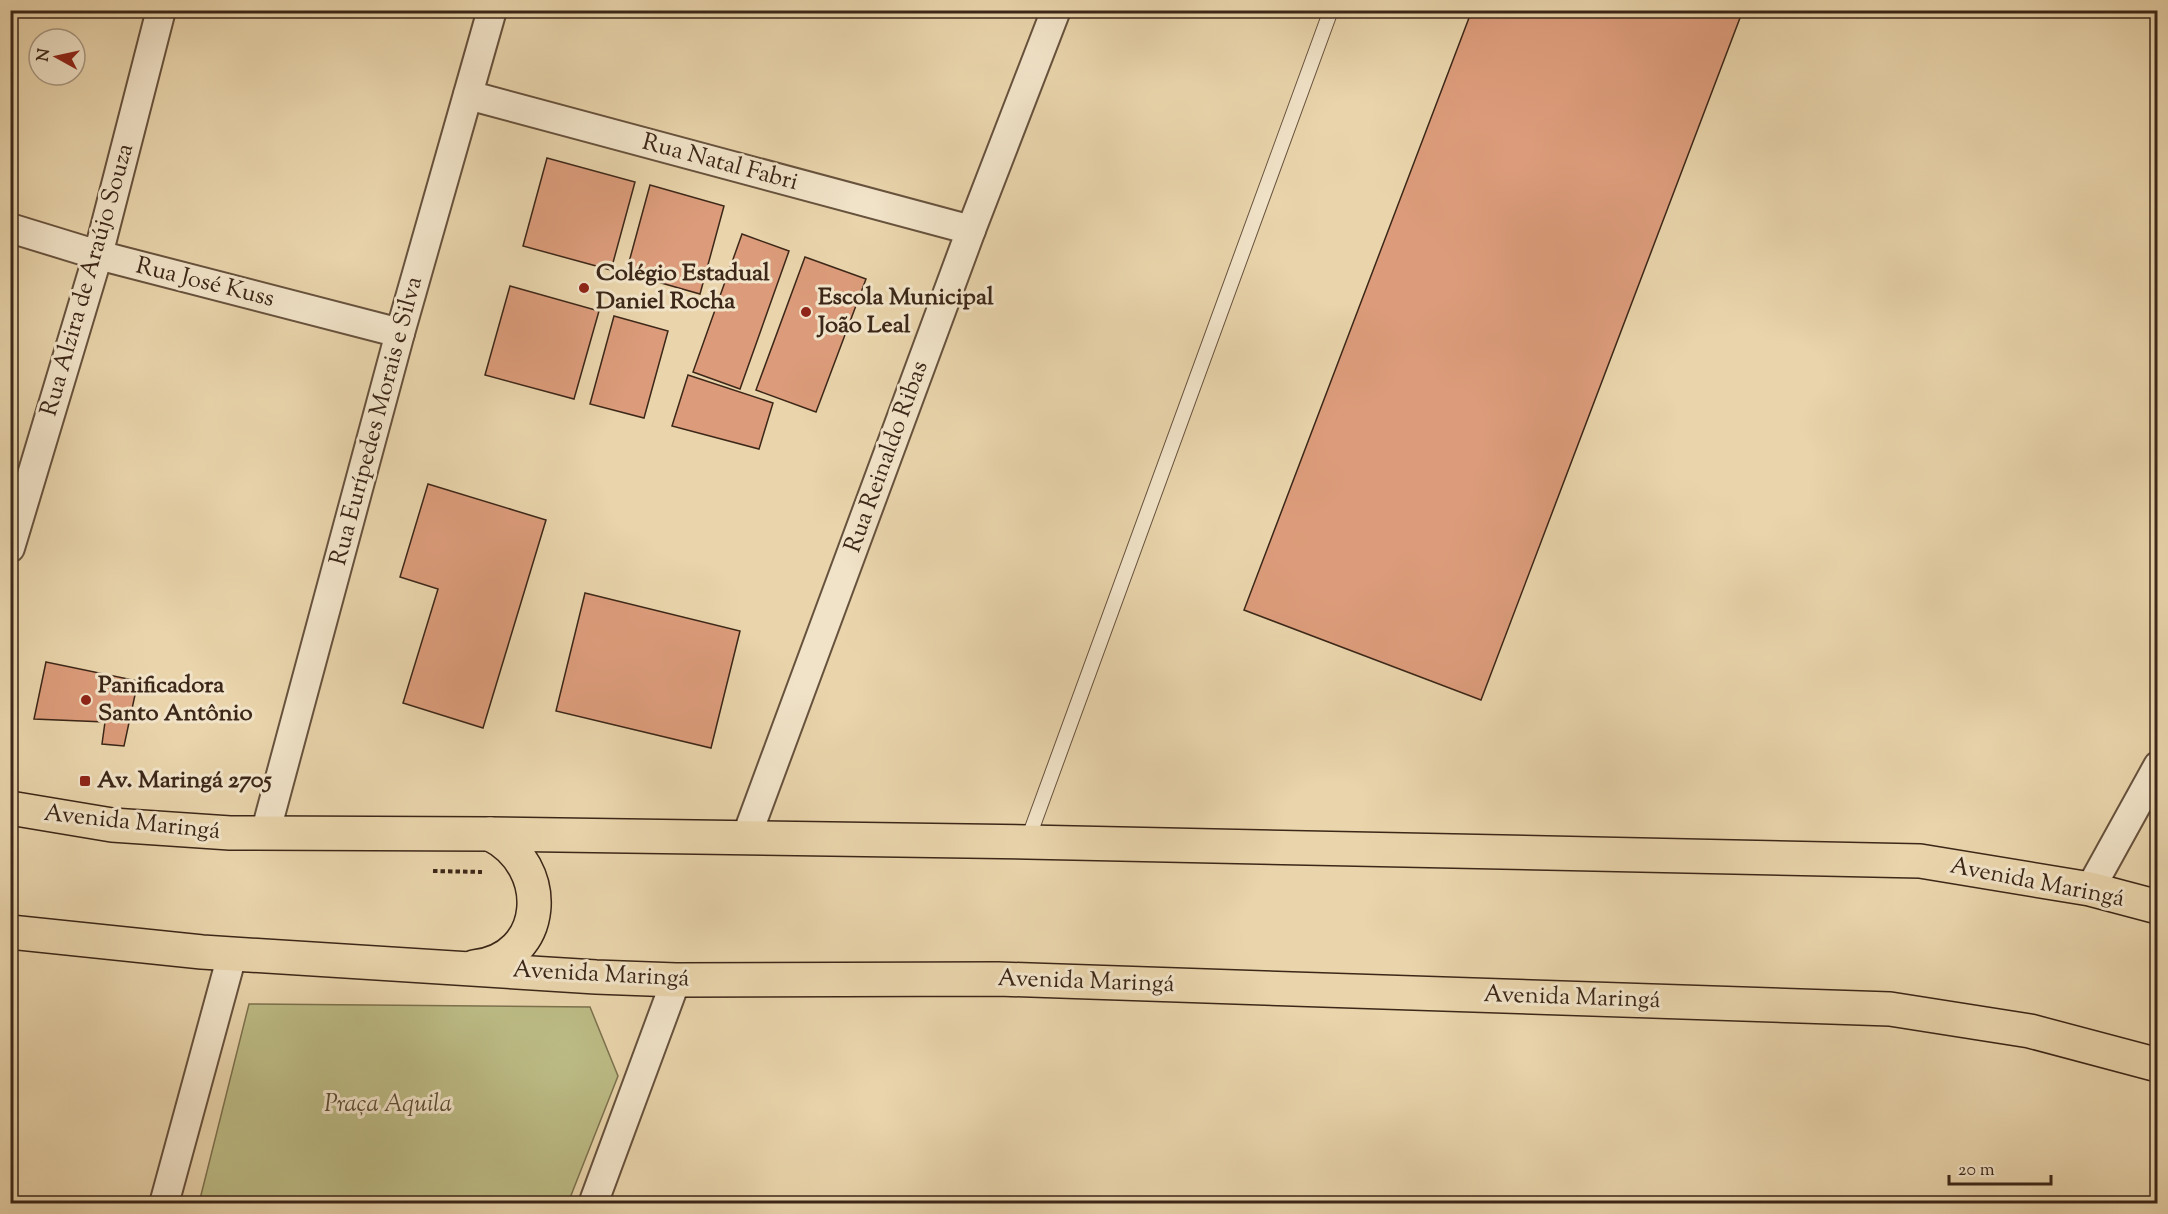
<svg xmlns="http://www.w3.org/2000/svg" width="2168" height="1214" font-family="'Sorts Mill Goudy',serif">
<rect width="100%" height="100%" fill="#e9d4ab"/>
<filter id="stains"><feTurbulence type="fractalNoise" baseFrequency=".00333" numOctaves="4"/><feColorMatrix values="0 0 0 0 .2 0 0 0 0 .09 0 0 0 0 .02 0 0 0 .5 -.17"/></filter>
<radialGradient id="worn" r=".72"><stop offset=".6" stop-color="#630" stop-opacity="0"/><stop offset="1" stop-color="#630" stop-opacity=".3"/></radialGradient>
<path fill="#bcbb85" stroke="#7c714e" stroke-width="1.5" d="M 249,1004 L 590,1007 L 618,1076 L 568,1203 L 199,1203 Z"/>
<g fill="#dc9c7b" stroke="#3c2718" stroke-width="1.5">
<path d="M 1472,10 L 1743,10 L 1481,700 L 1244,610 Z"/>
<path d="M 547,158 L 635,182 L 611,270 L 523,246 Z"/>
<path d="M 650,185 L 724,206 L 700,294 L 626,273 Z"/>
<path d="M 742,234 L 789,251 L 740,389 L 693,372 Z"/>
<path d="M 805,257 L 866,279 L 816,412 L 756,390 Z"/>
<path d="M 510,286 L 599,311 L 574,399 L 485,375 Z"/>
<path d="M 614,316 L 668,331 L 644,418 L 590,404 Z"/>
<path d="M 688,375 L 773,403 L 759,449 L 672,426 Z"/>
<path d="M 428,484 L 546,520 L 483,728 L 403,703 L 438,589 L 400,577 Z"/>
<path d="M 585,593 L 740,631 L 711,748 L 556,711 Z"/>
<path d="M 46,662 L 138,681 L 124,746 L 102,744 L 105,722 L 34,719 Z"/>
</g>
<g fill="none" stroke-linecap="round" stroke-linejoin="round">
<defs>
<path id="lane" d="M 1027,842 L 1331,10"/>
<g id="street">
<path d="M 468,95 L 971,230"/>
<path d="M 10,228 L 98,255 L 400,333"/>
<path d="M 10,548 L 98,255 L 161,10"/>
<path d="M 265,834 L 400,333 L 492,10"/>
<path d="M 746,838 L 971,230 L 1056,10"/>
<path d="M 2090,889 L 2158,766"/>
<path d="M 164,1204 L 232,955"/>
<path d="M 593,1204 L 676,980"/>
</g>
<g id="primary">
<path d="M 10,808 L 112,825 L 230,833 L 490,834 L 1027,842 L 1920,861 L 2090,889 L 2158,907"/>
<path d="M 10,932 L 202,952 L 596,977 L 676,980 L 998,979 L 1890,1009 L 2030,1031 L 2158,1065"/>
<path d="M 474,967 C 548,959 554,866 490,834"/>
</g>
</defs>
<use href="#lane" stroke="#67523d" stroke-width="16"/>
<use href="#street" stroke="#67523d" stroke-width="32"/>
<use href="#primary" stroke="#3c2718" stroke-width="36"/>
<path stroke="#3c2718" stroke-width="4" stroke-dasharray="4.5 3" stroke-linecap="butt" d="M 433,871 L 482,872"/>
<use href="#lane" stroke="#f1e3c8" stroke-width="14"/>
<use href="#street" stroke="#f1e3c8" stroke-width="28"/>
<use href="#primary" stroke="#e9d4ab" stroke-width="33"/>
</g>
<g fill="#8f2418" stroke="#f1e3c8" stroke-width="2">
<circle cx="584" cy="288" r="6"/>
<circle cx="806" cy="312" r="6"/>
<circle cx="86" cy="700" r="6"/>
<rect x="79" y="775" width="12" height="12" rx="3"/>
</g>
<g text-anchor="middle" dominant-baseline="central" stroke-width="6" stroke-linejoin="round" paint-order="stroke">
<g font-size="24" fill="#3c2718" stroke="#f1e3c8">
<text transform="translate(720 163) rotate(15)">Rua Natal Fabri</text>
<text transform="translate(88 280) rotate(-74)">Rua Alzira de Araújo Souza</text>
<text transform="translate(205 283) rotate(14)">Rua José Kuss</text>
<text transform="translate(377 421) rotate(-75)">Rua Eurípedes Morais e Silva</text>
<text transform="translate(887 457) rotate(-70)">Rua Reinaldo Ribas</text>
<text transform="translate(132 823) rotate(6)">Avenida Maringá</text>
<text transform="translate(2037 883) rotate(11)">Avenida Maringá</text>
<text transform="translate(601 975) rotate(3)">Avenida Maringá</text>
<text transform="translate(1086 982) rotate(2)">Avenida Maringá</text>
<text transform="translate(1572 998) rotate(2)">Avenida Maringá</text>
</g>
<g font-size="24" font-weight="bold" fill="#3c2718" stroke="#f1e3c8" text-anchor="start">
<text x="596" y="274">Colégio Estadual<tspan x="596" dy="28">Daniel Rocha</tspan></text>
<text x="818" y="298">Escola Municipal<tspan x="818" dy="28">João Leal</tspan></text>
<text x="98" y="686">Panificadora<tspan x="98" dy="28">Santo Antônio</tspan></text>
<text x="97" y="781">Av. Maringá 2705</text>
</g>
<g font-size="24" font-style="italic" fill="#5c4c33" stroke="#f1e3c8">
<text x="388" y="1105">Praça Aquila</text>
</g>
</g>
<rect width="2168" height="1214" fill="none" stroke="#e9d4ab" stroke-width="36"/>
<rect x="12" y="12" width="2144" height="1190" fill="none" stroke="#3c2718" stroke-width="3"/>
<rect x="18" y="18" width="2132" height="1178" fill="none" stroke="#3c2718" stroke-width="1.5"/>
<g transform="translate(57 57) rotate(278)"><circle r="28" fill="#f1e3c8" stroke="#a99882" stroke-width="1.5"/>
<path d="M0-4.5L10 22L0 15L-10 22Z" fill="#8f2418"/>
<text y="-9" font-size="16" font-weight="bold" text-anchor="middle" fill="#3c2718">N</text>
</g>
<path d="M1949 1175v9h102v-9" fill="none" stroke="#3c2718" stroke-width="3"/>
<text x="1958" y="1175" font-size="18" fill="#3c2718" stroke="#f1e3c8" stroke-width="4.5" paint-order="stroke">20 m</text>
<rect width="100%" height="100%" filter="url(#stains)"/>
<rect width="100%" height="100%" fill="url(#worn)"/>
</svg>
